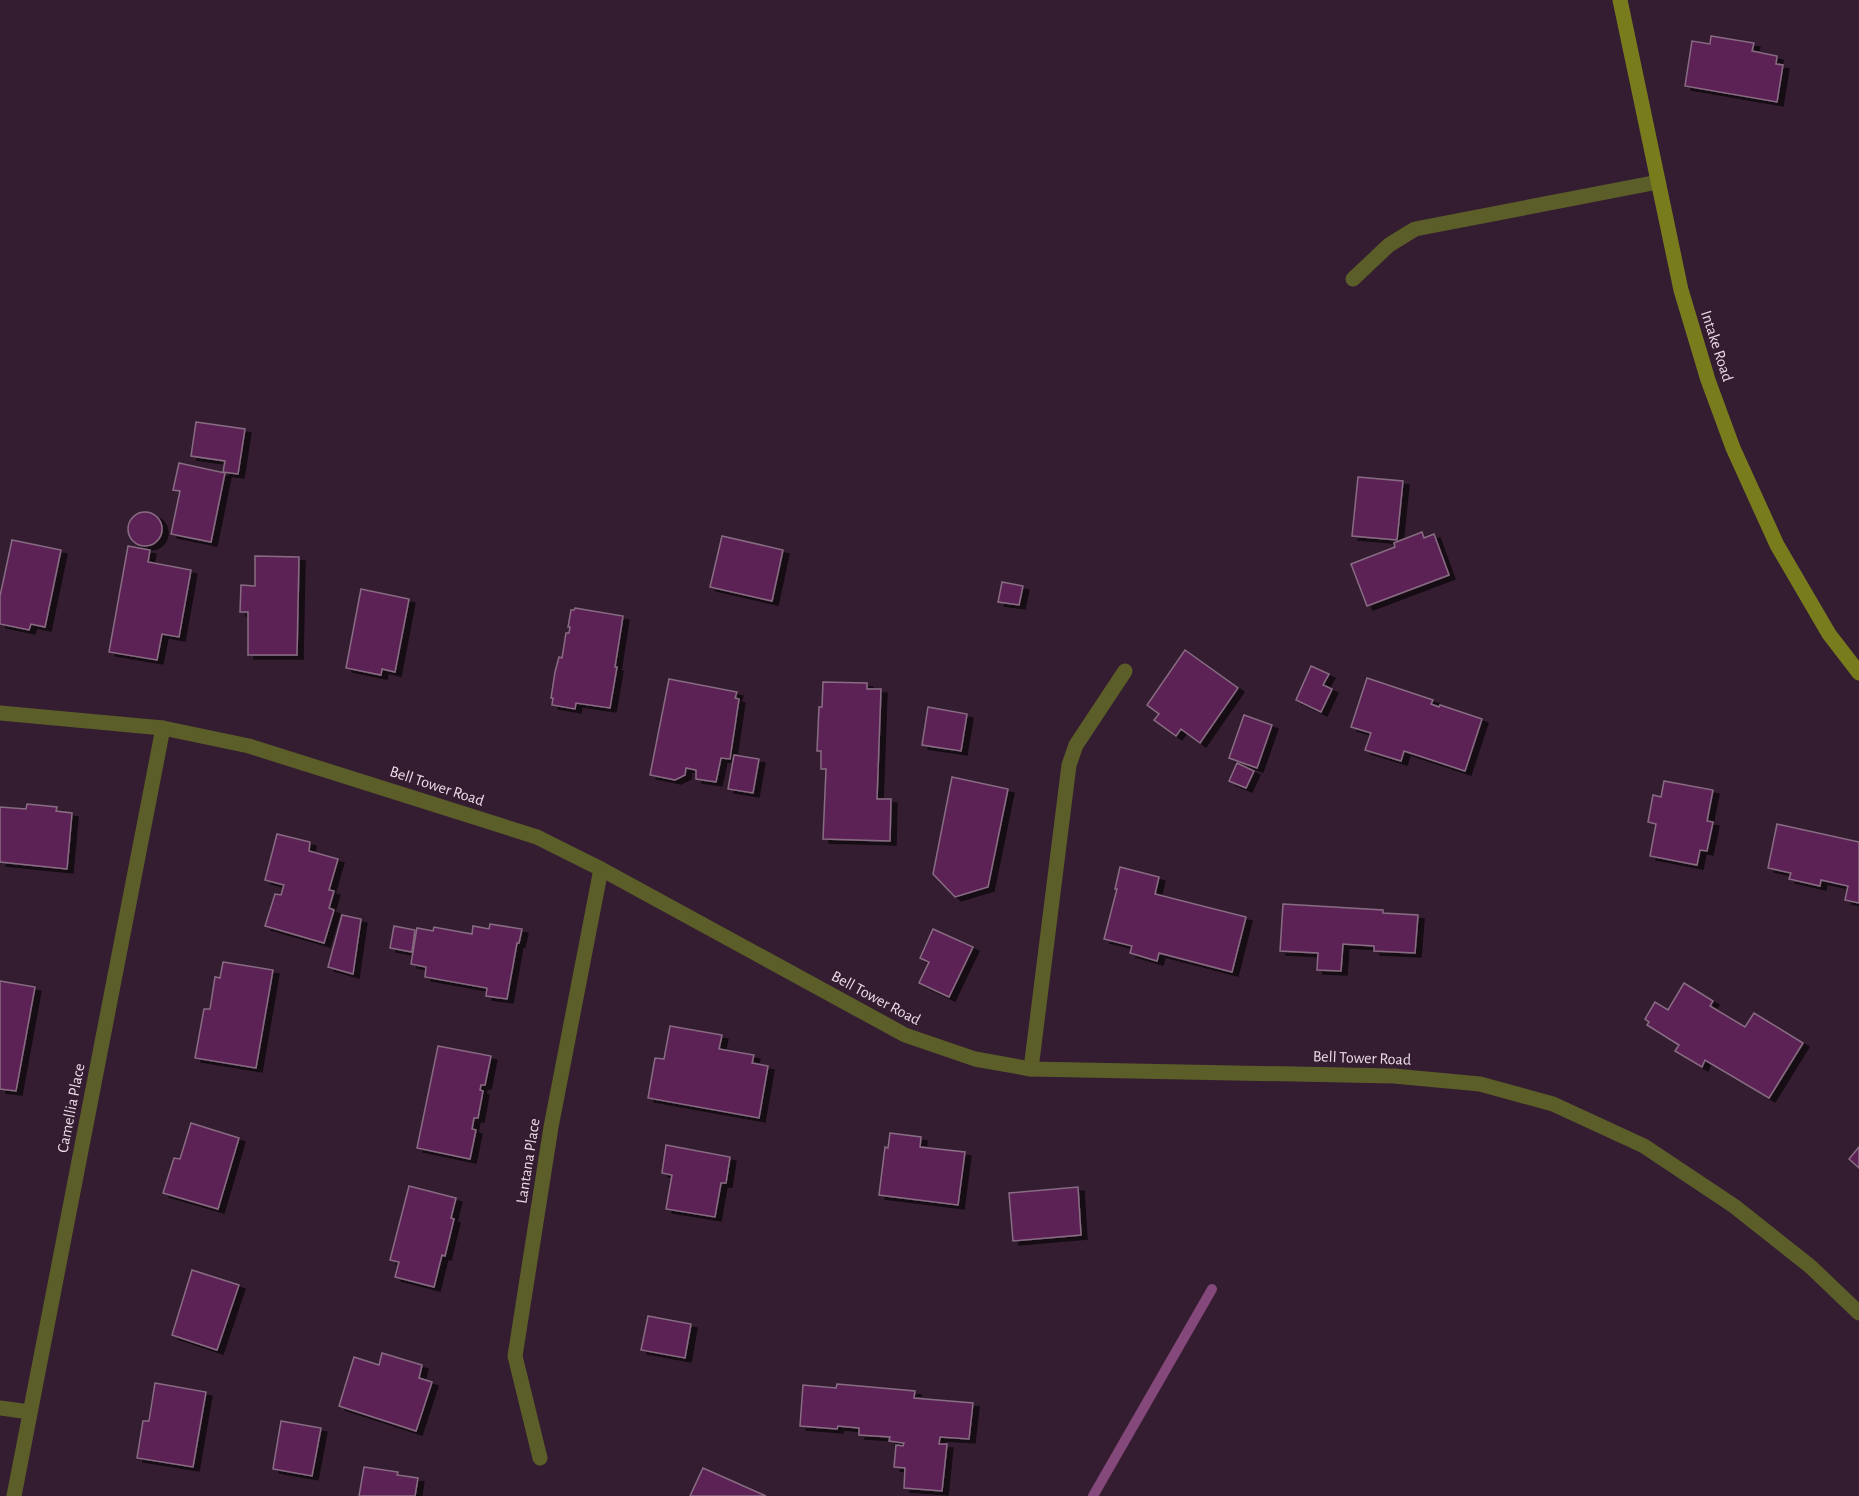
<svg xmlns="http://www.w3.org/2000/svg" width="1859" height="1496" font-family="'Alegreya Sans',sans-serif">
<defs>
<filter id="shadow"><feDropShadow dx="6" dy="4" stdDeviation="0" flood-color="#0009"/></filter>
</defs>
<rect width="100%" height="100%" fill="#351d31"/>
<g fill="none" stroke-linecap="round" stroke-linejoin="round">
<path stroke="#84487b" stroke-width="10" d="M 1093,1496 L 1212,1289"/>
</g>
<g fill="#5c2254" stroke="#886c83" stroke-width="1.5" filter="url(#shadow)">
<path d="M 1711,36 L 1754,43 L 1752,51 L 1777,56 L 1776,64 L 1783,65 L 1777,102 L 1685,86 L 1692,41 L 1710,44 Z"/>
<path d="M 196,422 L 245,429 L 238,474 L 223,472 L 225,461 L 191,456 Z"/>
<path d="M 179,463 L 225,473 L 211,542 L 171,534 L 180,491 L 173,490 Z"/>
<path d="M 1358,477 L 1403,481 L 1397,540 L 1352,536 Z"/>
<circle cx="145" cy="529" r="17"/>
<path d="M 1422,532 L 1424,538 L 1434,534 L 1449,575 L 1367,606 L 1351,564 L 1395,547 L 1394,543 Z"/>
<path d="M 722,536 L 783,550 L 772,601 L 710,587 Z"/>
<path d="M 12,540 L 61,550 L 45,627 L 31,624 L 29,630 L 0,624 L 0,596 Z"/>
<path d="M 128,546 L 150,550 L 148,562 L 191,570 L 179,637 L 162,634 L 157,660 L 109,652 Z"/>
<path d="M 255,556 L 299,557 L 297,655 L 248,655 L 248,612 L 240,612 L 241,585 L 255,586 Z"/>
<path d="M 1002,582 L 1023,586 L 1019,605 L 998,602 Z"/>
<path d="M 361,589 L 409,599 L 395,672 L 382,669 L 381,675 L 346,668 Z"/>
<path d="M 575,608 L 623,616 L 615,667 L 617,667 L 610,708 L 576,703 L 575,709 L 552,705 L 553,698 L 551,698 L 555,672 L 559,657 L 562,658 L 566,633 L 569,633 L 570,627 L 568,627 L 571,610 L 574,610 Z"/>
<path d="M 1185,650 L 1238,688 L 1200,743 L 1181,729 L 1176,736 L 1154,720 L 1159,714 L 1147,705 Z"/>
<path d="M 1311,666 L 1329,674 L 1323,685 L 1332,689 L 1321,712 L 1296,700 Z"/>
<path d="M 1367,678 L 1433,700 L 1431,704 L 1439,707 L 1440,705 L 1482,719 L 1465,771 L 1404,751 L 1401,761 L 1365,750 L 1371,733 L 1351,727 Z"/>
<path d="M 669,679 L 737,692 L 735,698 L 739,699 L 730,759 L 721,758 L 716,782 L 696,779 L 696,770 L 686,768 L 685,775 L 675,780 L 650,775 Z"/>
<path d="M 823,682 L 867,683 L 867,689 L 881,689 L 877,799 L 891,799 L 890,841 L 823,839 L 826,769 L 821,769 L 821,751 L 817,751 L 819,707 L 822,707 Z"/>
<path d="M 928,707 L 967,714 L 961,751 L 922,745 Z"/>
<path d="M 1244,715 L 1272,725 L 1257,768 L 1229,758 Z"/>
<path d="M 734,755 L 759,759 L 753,793 L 728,789 Z"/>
<path d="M 1237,763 L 1254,771 L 1246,788 L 1229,781 Z"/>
<path d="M 952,777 L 1008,789 L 988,887 L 955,897 L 933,874 Z"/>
<path d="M 1664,781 L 1713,790 L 1707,821 L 1713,822 L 1707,851 L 1700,850 L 1697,865 L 1650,856 L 1656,824 L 1648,822 L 1653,795 L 1661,797 Z"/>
<path d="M 27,804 L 57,807 L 56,811 L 72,813 L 67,869 L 0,862 L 0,807 L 26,809 Z"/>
<path d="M 1777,824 L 1859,842 L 1859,903 L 1845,900 L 1848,886 L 1821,880 L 1820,886 L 1789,879 L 1791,873 L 1768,868 Z"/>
<path d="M 277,834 L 310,842 L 309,851 L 338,859 L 329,890 L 334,891 L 329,908 L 334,910 L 324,943 L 265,926 L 275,894 L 281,895 L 284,885 L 265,880 Z"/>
<path d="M 1120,867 L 1159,877 L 1155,894 L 1246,917 L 1232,972 L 1159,953 L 1157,961 L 1130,953 L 1132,946 L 1104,939 L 1117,889 L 1115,889 Z"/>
<path d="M 1283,904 L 1383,910 L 1383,913 L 1418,915 L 1415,953 L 1374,951 L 1374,946 L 1343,944 L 1341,971 L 1317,970 L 1318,953 L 1280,951 Z"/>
<path d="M 342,915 L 361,919 L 353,974 L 328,967 Z"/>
<path d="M 490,924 L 522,929 L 519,943 L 517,943 L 507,999 L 486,996 L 487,988 L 425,977 L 426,967 L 411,964 L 417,928 L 433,931 L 434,927 L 472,934 L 473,926 L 489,929 Z"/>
<path d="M 394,926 L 415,930 L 412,952 L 390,948 Z"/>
<path d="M 933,929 L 973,947 L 949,997 L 919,983 L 929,962 L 920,958 Z"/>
<path d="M 223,962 L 273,970 L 256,1068 L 195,1058 L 204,1009 L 210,1009 L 215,977 L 220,978 Z"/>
<path d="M 0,981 L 35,987 L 16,1091 L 0,1089 Z"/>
<path d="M 1684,983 L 1713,1001 L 1710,1006 L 1745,1027 L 1754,1013 L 1803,1043 L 1769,1098 L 1705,1060 L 1702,1067 L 1675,1051 L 1679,1045 L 1647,1025 L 1649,1022 L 1645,1019 L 1655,1002 L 1668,1010 Z"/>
<path d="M 670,1026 L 722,1035 L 719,1049 L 754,1055 L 752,1063 L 768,1066 L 759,1118 L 648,1098 L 655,1058 L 664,1059 Z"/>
<path d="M 438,1046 L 491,1056 L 485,1085 L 481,1085 L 480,1090 L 483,1091 L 478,1118 L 474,1118 L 472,1129 L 476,1130 L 470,1159 L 417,1148 Z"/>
<path d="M 191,1123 L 239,1138 L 218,1209 L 163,1193 L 174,1158 L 180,1159 Z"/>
<path d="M 890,1133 L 921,1137 L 920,1147 L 965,1152 L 958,1205 L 879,1195 L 885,1147 L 888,1148 Z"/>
<path d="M 666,1145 L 730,1157 L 726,1183 L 721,1183 L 715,1217 L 666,1209 L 672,1175 L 662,1173 Z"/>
<path d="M 1859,1147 L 1859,1168 L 1849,1159 Z"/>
<path d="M 409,1186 L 456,1198 L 451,1218 L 454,1219 L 445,1256 L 442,1255 L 434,1287 L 395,1277 L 399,1262 L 390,1260 Z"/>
<path d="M 1078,1187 L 1081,1235 L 1013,1241 L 1009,1193 Z"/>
<path d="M 192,1270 L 239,1285 L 217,1350 L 172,1335 Z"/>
<path d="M 648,1316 L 691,1324 L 685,1358 L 641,1350 Z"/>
<path d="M 382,1353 L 422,1365 L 419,1378 L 432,1382 L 416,1431 L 339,1406 L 354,1357 L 379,1365 Z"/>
<path d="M 155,1383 L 206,1392 L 193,1467 L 137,1458 L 143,1421 L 149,1421 Z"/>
<path d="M 837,1384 L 915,1391 L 914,1398 L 973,1403 L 969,1439 L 940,1437 L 939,1444 L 947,1444 L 942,1491 L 904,1488 L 905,1468 L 894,1467 L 896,1445 L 903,1446 L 904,1443 L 889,1441 L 890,1437 L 859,1435 L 859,1428 L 838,1426 L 837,1429 L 800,1426 L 803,1385 L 836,1388 Z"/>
<path d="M 281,1421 L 321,1428 L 312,1476 L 273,1469 Z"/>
<path d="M 364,1467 L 398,1472 L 397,1475 L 418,1478 L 415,1496 L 359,1496 Z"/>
<path d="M 703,1468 L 766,1496 L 690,1496 Z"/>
</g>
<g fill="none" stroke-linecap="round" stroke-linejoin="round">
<g stroke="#5b5e28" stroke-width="15">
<path d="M 1031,1069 L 1069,765 L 1076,745 L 1125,671"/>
<path d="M 0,1408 L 30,1412"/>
</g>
<g stroke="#5b5e28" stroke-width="15">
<path d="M 1353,279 L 1389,245 L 1415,229 L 1658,182"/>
<path d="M 0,713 L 163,728 L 249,746 L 537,837 L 601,869 L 905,1035 L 975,1059 L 1031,1069 L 1394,1076 L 1480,1084 L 1553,1104 L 1644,1146 L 1734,1206 L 1811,1267 L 1859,1313"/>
<path d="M 540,1458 L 515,1356 L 551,1127 L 601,869"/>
<path d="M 14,1496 L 163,728"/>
</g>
<path stroke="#787c1d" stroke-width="15" d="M 1620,0 L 1681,290 L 1708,380 L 1733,448 L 1777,545 L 1829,634 L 1859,673"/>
</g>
<g text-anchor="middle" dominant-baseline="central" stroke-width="4.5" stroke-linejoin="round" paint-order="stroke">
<g font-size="16" fill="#ebdbe8" stroke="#351d31">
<text transform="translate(1717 346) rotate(72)">Intake Road</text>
<text transform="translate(437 786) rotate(18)">Bell Tower Road</text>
<text transform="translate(876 998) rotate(28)">Bell Tower Road</text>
<text transform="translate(1362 1058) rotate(2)">Bell Tower Road</text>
<text transform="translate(71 1108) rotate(-79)">Camellia Place</text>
<text transform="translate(528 1161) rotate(-81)">Lantana Place</text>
</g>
</g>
</svg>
